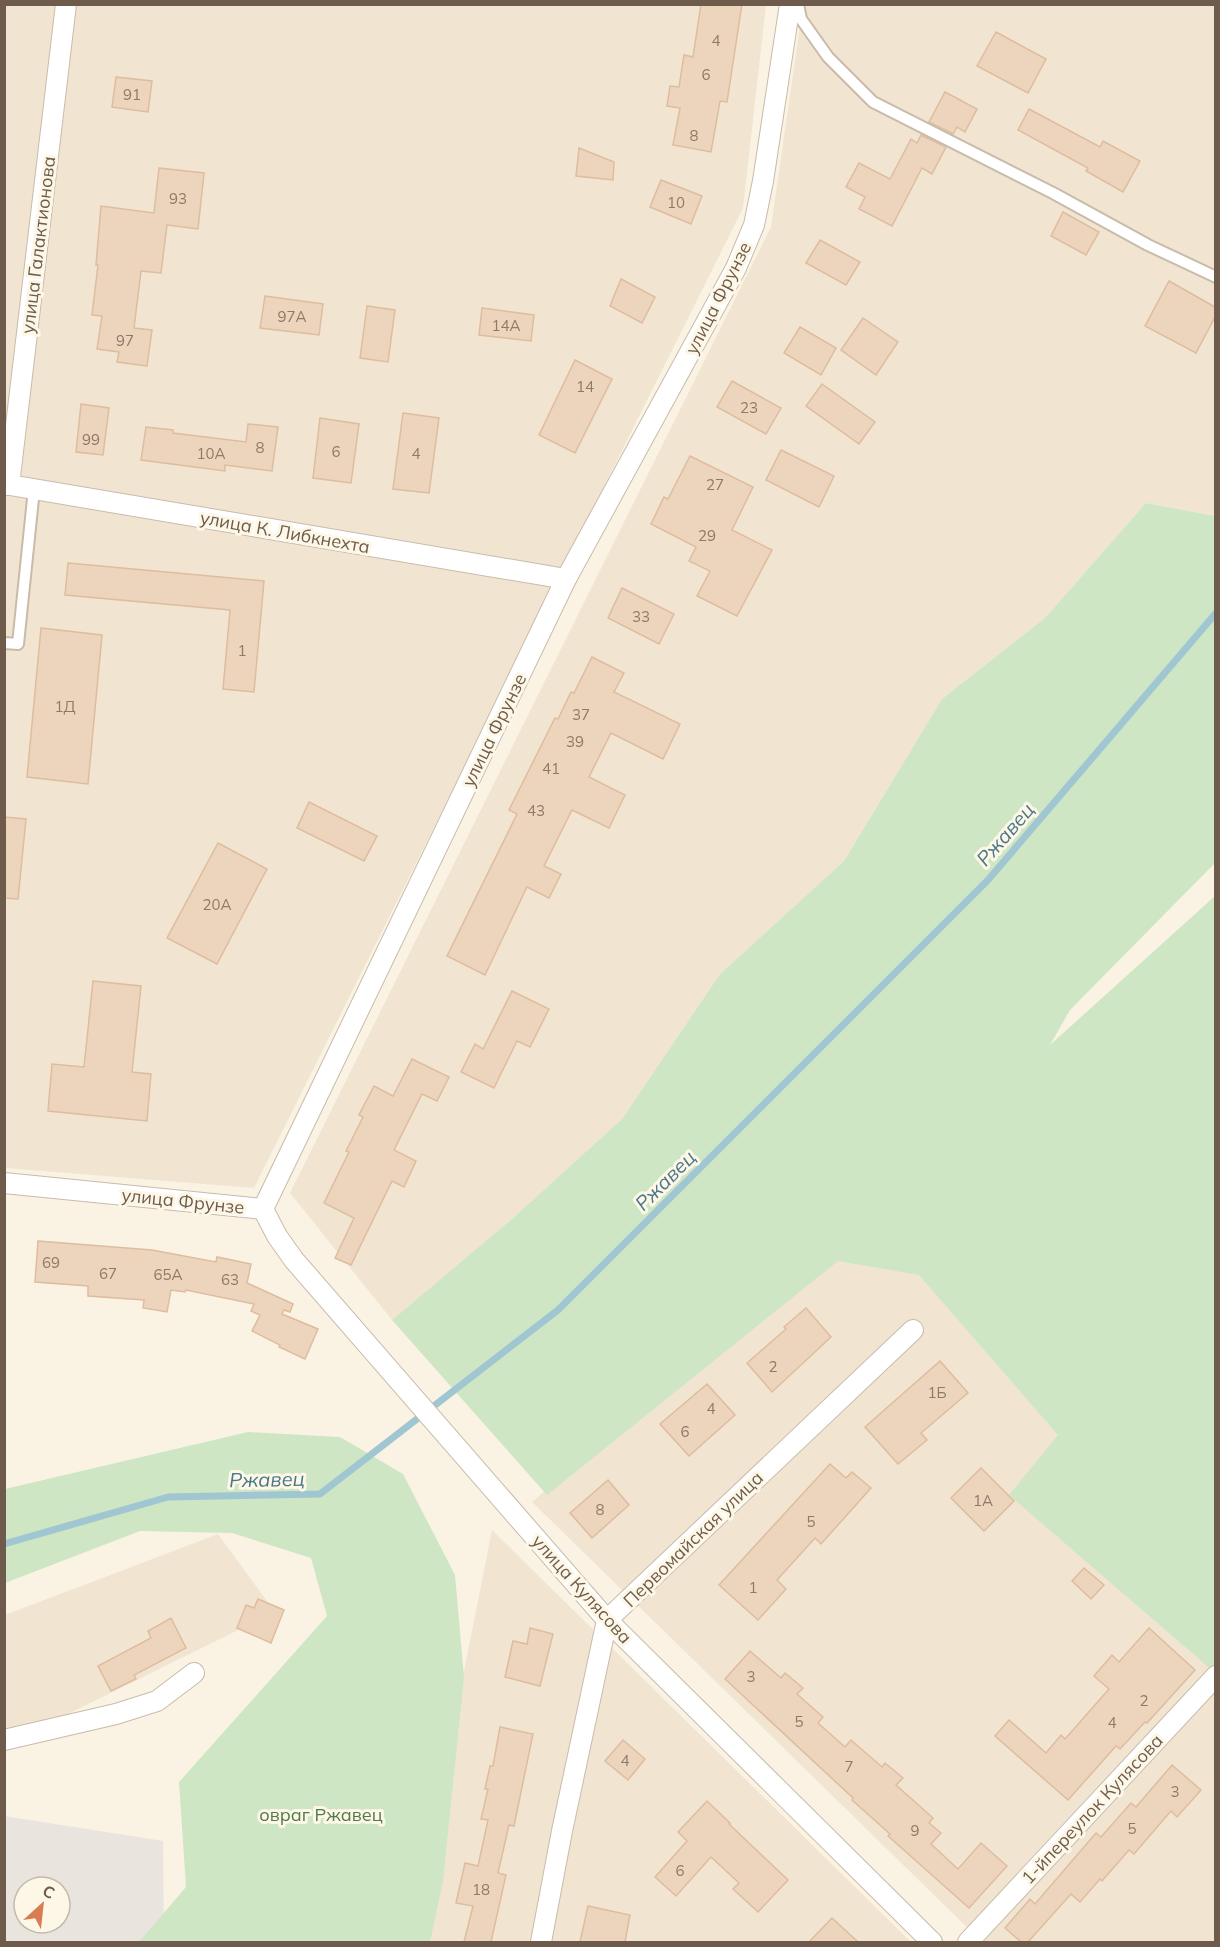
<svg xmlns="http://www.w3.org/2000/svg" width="1220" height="1947" font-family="Mulish,sans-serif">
<rect width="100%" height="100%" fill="#faf3e3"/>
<g fill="#f1e5d2">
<path d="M 4,5 L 766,5 L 743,208 L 254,1188 L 5,1168 Z"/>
<path d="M 803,5 L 1215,5 L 1215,516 L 1146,503 L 1045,618 L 942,699 L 844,861 L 720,974 L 622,1119 L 513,1218 L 392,1320 L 290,1193 L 771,227 Z"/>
<path d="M 866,1213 L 1059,1435 L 1010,1495 L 1215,1673 L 1215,1942 L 982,1942 L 532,1502 Z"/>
<path d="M 492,1530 L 911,1942 L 410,1942 Z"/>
<path d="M 218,1534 L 275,1612 L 58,1719 L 5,1737 L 5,1615 Z"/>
</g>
<path fill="#e9e4dd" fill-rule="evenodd" d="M 4,1816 L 163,1841 L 164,1942 L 5,1942 ZM 24,1887 L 60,1887 L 60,1923 L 24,1923 Z"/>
<g fill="#cee6c3">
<path d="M 1146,503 L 1215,516 L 1215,863 L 1070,1010 L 1050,1045 L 1215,896 L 1215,1673 L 1009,1495 L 1058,1435 L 919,1275 L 838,1261 L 547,1495 L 392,1320 L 513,1218 L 622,1119 L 720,974 L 844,861 L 942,699 L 1045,618 Z"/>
<path d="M 248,1432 L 340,1437 L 403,1474 L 455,1575 L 464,1677 L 443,1881 L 430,1942 L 139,1942 L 186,1887 L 179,1782 L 327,1616 L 311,1558 L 232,1533 L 140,1531 L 5,1583 L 5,1489 Z"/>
</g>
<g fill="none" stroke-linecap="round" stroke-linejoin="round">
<path stroke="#a0c6d2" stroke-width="7" d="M 4,1544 L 168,1497 L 320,1494 L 558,1310 L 988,880 L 1216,613"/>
</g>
<g fill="#edd4bd" stroke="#debc9e" stroke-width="1.5">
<path d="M 701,4 L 742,4 L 727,102 L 720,101 L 711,152 L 673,145 L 680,108 L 667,106 L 670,86 L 679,87 L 684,55 L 693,57 Z"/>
<path d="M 996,32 L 1046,59 L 1028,93 L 977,66 Z"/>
<path d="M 116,77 L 152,81 L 148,112 L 112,107 Z"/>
<path d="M 945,92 L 977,109 L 965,132 L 957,127 L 953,134 L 929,122 Z"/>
<path d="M 1029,109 L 1100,147 L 1103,141 L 1140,161 L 1123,192 L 1086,171 L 1088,168 L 1018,130 Z"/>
<path d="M 921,135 L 946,147 L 932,174 L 922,168 L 892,226 L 859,209 L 865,197 L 846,187 L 859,163 L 890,179 L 911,139 L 917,143 Z"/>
<path d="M 579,148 L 614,162 L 613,180 L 576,176 Z"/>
<path d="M 159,168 L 204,173 L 198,229 L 167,225 L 161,273 L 141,271 L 134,328 L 152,330 L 147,366 L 117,362 L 119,352 L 97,349 L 102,316 L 92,315 L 98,265 L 96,265 L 101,206 L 154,213 Z"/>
<path d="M 661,180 L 702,196 L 691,224 L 650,207 Z"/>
<path d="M 1063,212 L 1099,232 L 1086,255 L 1051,236 Z"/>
<path d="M 820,240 L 860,262 L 846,285 L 806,263 Z"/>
<path d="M 621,279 L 655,297 L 642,323 L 610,306 Z"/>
<path d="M 1169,281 L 1215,307 L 1215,317 L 1196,353 L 1145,326 Z"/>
<path d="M 265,296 L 323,304 L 319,335 L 260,328 Z"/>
<path d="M 367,306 L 395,310 L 388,362 L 360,358 Z"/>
<path d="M 482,308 L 534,315 L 531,341 L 479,335 Z"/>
<path d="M 863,318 L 898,342 L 876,375 L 841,350 Z"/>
<path d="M 800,327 L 836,348 L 821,375 L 784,353 Z"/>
<path d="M 575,360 L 612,379 L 575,453 L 539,435 Z"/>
<path d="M 732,381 L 781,408 L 766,434 L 717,407 Z"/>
<path d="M 822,384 L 875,422 L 859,444 L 806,406 Z"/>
<path d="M 81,404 L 109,408 L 103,455 L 76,452 Z"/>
<path d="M 403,413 L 439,418 L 429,493 L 393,489 Z"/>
<path d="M 320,418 L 359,424 L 351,483 L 313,478 Z"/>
<path d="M 248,424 L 278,427 L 272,471 L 225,465 L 225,471 L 141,460 L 146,427 L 173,430 L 173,433 L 246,442 Z"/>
<path d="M 781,450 L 834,476 L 819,507 L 766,480 Z"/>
<path d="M 690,456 L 753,487 L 732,530 L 772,550 L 737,616 L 697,596 L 710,571 L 689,561 L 696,547 L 651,524 L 664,497 L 668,499 Z"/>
<path d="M 68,563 L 264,581 L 254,692 L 223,689 L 230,610 L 65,595 Z"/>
<path d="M 622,588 L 674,614 L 659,644 L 608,618 Z"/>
<path d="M 41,628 L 102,635 L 88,784 L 27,777 Z"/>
<path d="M 592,657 L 624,673 L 614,692 L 680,724 L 663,759 L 611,733 L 589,777 L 625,795 L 609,828 L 572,810 L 544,866 L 561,874 L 549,898 L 527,887 L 485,975 L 447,956 L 517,814 L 509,810 L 555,718 L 558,719 L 571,692 L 574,693 Z"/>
<path d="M 309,802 L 377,836 L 364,861 L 297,828 Z"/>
<path d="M 4,817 L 26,819 L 18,899 L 4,898 Z"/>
<path d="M 218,843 L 267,869 L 217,964 L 167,938 Z"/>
<path d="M 93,981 L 141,986 L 132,1072 L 151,1074 L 147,1121 L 48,1111 L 52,1064 L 84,1067 Z"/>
<path d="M 512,991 L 549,1009 L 530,1047 L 517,1041 L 494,1088 L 461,1072 L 475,1044 L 483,1049 Z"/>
<path d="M 412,1059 L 449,1077 L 437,1101 L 422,1094 L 394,1150 L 416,1161 L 404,1187 L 392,1181 L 351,1265 L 335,1258 L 354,1218 L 324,1203 L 349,1152 L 346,1151 L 363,1117 L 359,1115 L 374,1086 L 393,1096 Z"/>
<path d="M 38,1241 L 152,1250 L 216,1262 L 217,1257 L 251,1264 L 247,1283 L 293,1304 L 290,1312 L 284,1310 L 282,1314 L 318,1329 L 305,1359 L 279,1347 L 280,1345 L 252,1331 L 260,1315 L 251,1311 L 254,1304 L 186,1290 L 185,1292 L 171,1290 L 167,1312 L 143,1308 L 144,1300 L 88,1296 L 88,1286 L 35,1282 Z"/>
<path d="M 806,1308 L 831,1337 L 772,1392 L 747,1363 L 786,1329 L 784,1327 Z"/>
<path d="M 940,1361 L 968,1393 L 921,1433 L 927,1440 L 898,1464 L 865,1427 Z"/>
<path d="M 707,1384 L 735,1415 L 689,1456 L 660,1424 Z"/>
<path d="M 830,1464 L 846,1478 L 852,1472 L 871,1488 L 821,1544 L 815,1538 L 777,1580 L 786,1589 L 758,1620 L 719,1585 Z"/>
<path d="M 981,1468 L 1014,1501 L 984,1531 L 951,1498 Z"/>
<path d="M 608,1480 L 629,1505 L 592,1538 L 570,1513 Z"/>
<path d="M 1084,1568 L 1104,1585 L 1091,1599 L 1072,1581 Z"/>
<path d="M 258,1599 L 284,1610 L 271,1643 L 237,1628 L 246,1605 L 254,1608 Z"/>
<path d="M 171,1618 L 186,1648 L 134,1675 L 136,1679 L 111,1691 L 98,1666 L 151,1638 L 148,1631 Z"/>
<path d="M 530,1628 L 553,1634 L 540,1686 L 505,1677 L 513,1641 L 527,1644 Z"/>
<path d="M 1149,1628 L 1195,1670 L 1147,1723 L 1145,1722 L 1120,1749 L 1116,1746 L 1068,1800 L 995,1736 L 1009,1720 L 1046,1753 L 1061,1735 L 1065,1739 L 1109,1689 L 1094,1676 L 1112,1655 L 1119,1662 Z"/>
<path d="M 750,1651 L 781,1678 L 785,1673 L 803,1688 L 797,1694 L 823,1717 L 818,1723 L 845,1747 L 851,1740 L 882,1767 L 885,1763 L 903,1778 L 896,1785 L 933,1818 L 929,1823 L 941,1833 L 931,1844 L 958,1869 L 981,1843 L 1007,1866 L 969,1908 L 888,1836 L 890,1834 L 852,1800 L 853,1798 L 725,1679 Z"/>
<path d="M 500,1727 L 533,1734 L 514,1826 L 509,1825 L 498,1873 L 506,1875 L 491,1942 L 464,1942 L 473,1906 L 456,1903 L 465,1863 L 478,1866 L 488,1820 L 481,1819 L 488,1789 L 485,1789 L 490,1766 L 493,1766 Z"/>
<path d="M 623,1740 L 645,1759 L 628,1780 L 605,1761 Z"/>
<path d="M 1172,1765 L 1201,1790 L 1177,1817 L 1171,1811 L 1134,1854 L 1129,1850 L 1102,1881 L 1100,1879 L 1080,1902 L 1071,1894 L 1028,1942 L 1021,1942 L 1005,1928 L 1030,1899 L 1035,1904 L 1096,1833 L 1101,1837 L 1131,1803 L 1136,1807 Z"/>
<path d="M 707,1801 L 730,1823 L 729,1824 L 788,1880 L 758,1912 L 733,1889 L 739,1883 L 711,1857 L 676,1896 L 655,1877 L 687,1841 L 678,1832 Z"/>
<path d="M 588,1906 L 630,1915 L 625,1942 L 580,1942 Z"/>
<path d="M 832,1918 L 858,1942 L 809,1942 Z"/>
</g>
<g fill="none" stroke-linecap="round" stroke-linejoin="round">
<defs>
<g id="service">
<path d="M 798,4 L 801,19 L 828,57 L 873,102 L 1053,193 L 1148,245 L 1216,277"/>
<path d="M 4,643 L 18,644 L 34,489"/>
</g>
<g id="minor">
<path d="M 4,484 L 566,579"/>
<path d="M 9,485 L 66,4"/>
<path d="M 4,1183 L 263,1209"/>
<path d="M 263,1209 L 566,579 L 736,268 L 754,225 L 763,181 L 790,4"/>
<path d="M 263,1209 L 277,1236 L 294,1260 L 607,1620 L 932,1942"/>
<path d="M 4,1740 L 116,1714 L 157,1701 L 194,1673"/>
<path d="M 541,1942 L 562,1831 L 607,1620 L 913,1330"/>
<path d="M 968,1942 L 1216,1676"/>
</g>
</defs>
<use href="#service" stroke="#c9bbaa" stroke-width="14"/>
<use href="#minor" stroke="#c9bbaa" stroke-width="22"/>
<use href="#service" stroke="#fff" stroke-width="10"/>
<use href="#minor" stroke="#fff" stroke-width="20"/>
</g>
<g text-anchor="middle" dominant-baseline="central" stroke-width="6" stroke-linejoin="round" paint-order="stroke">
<g font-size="15" fill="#8e7968">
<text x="716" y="40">4</text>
<text x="706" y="74">6</text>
<text x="132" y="94">91</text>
<text x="694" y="135">8</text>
<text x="178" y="198">93</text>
<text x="676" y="202">10</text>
<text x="292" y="316">97А</text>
<text x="506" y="325">14А</text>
<text x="125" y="340">97</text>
<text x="585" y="386">14</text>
<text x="749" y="407">23</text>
<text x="91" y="439">99</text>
<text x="260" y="447">8</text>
<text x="336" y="451">6</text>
<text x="211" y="453">10А</text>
<text x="416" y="453">4</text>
<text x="715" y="484">27</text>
<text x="707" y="535">29</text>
<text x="641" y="616">33</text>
<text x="242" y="650">1</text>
<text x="65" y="706">1Д</text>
<text x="581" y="714">37</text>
<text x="575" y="741">39</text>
<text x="551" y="768">41</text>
<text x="536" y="810">43</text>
<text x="217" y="904">20А</text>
<text x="51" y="1262">69</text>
<text x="108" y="1273">67</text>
<text x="168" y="1274">65А</text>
<text x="230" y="1279">63</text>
<text x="773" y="1366">2</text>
<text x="937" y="1392">1Б</text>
<text x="711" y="1408">4</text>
<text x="685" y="1431">6</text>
<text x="983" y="1500">1А</text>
<text x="600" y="1509">8</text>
<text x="811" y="1521">5</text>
<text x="753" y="1587">1</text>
<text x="751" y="1676">3</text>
<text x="1144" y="1700">2</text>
<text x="799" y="1721">5</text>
<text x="1112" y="1722">4</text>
<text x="625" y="1760">4</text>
<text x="849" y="1766">7</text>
<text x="1175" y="1791">3</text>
<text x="1132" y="1828">5</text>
<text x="915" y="1830">9</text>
<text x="680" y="1870">6</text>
<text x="481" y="1889">18</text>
</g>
<g font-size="18" fill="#6f5b4b" stroke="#fdf7e8">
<text transform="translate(38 245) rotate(-83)">улица Галактионова</text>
<text transform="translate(718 298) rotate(-63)">улица Фрунзе</text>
<text transform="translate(285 532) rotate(10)">улица К. Либкнехта</text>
<text transform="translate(494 730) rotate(-64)">улица Фрунзе</text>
<text transform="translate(183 1201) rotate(6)">улица Фрунзе</text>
<text transform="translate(693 1539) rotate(-44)">Первомайская улица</text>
<text transform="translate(582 1589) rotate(48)">улица Кулясова</text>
<text transform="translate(1092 1809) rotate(-47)">1-йпереулок Кулясова</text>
</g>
<g font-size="18" fill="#527a47" stroke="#fdf7e8">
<text x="321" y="1814">овраг Ржавец</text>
</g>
<g font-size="20" font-style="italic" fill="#4b7888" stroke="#fdf7e8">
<text transform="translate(1005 834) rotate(-49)">Ржавец</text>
<text transform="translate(665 1180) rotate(-45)">Ржавец</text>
<text transform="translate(267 1479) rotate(-1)">Ржавец</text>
</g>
</g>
<rect width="1220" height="1947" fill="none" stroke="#6f5b4b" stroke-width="12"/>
<g transform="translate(42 1905) rotate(27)"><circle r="28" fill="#fdf7e8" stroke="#c4b9a9" stroke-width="1.5"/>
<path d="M0-4.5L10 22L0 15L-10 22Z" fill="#da7c52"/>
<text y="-9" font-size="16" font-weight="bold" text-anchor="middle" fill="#6f5b4b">С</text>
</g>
</svg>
